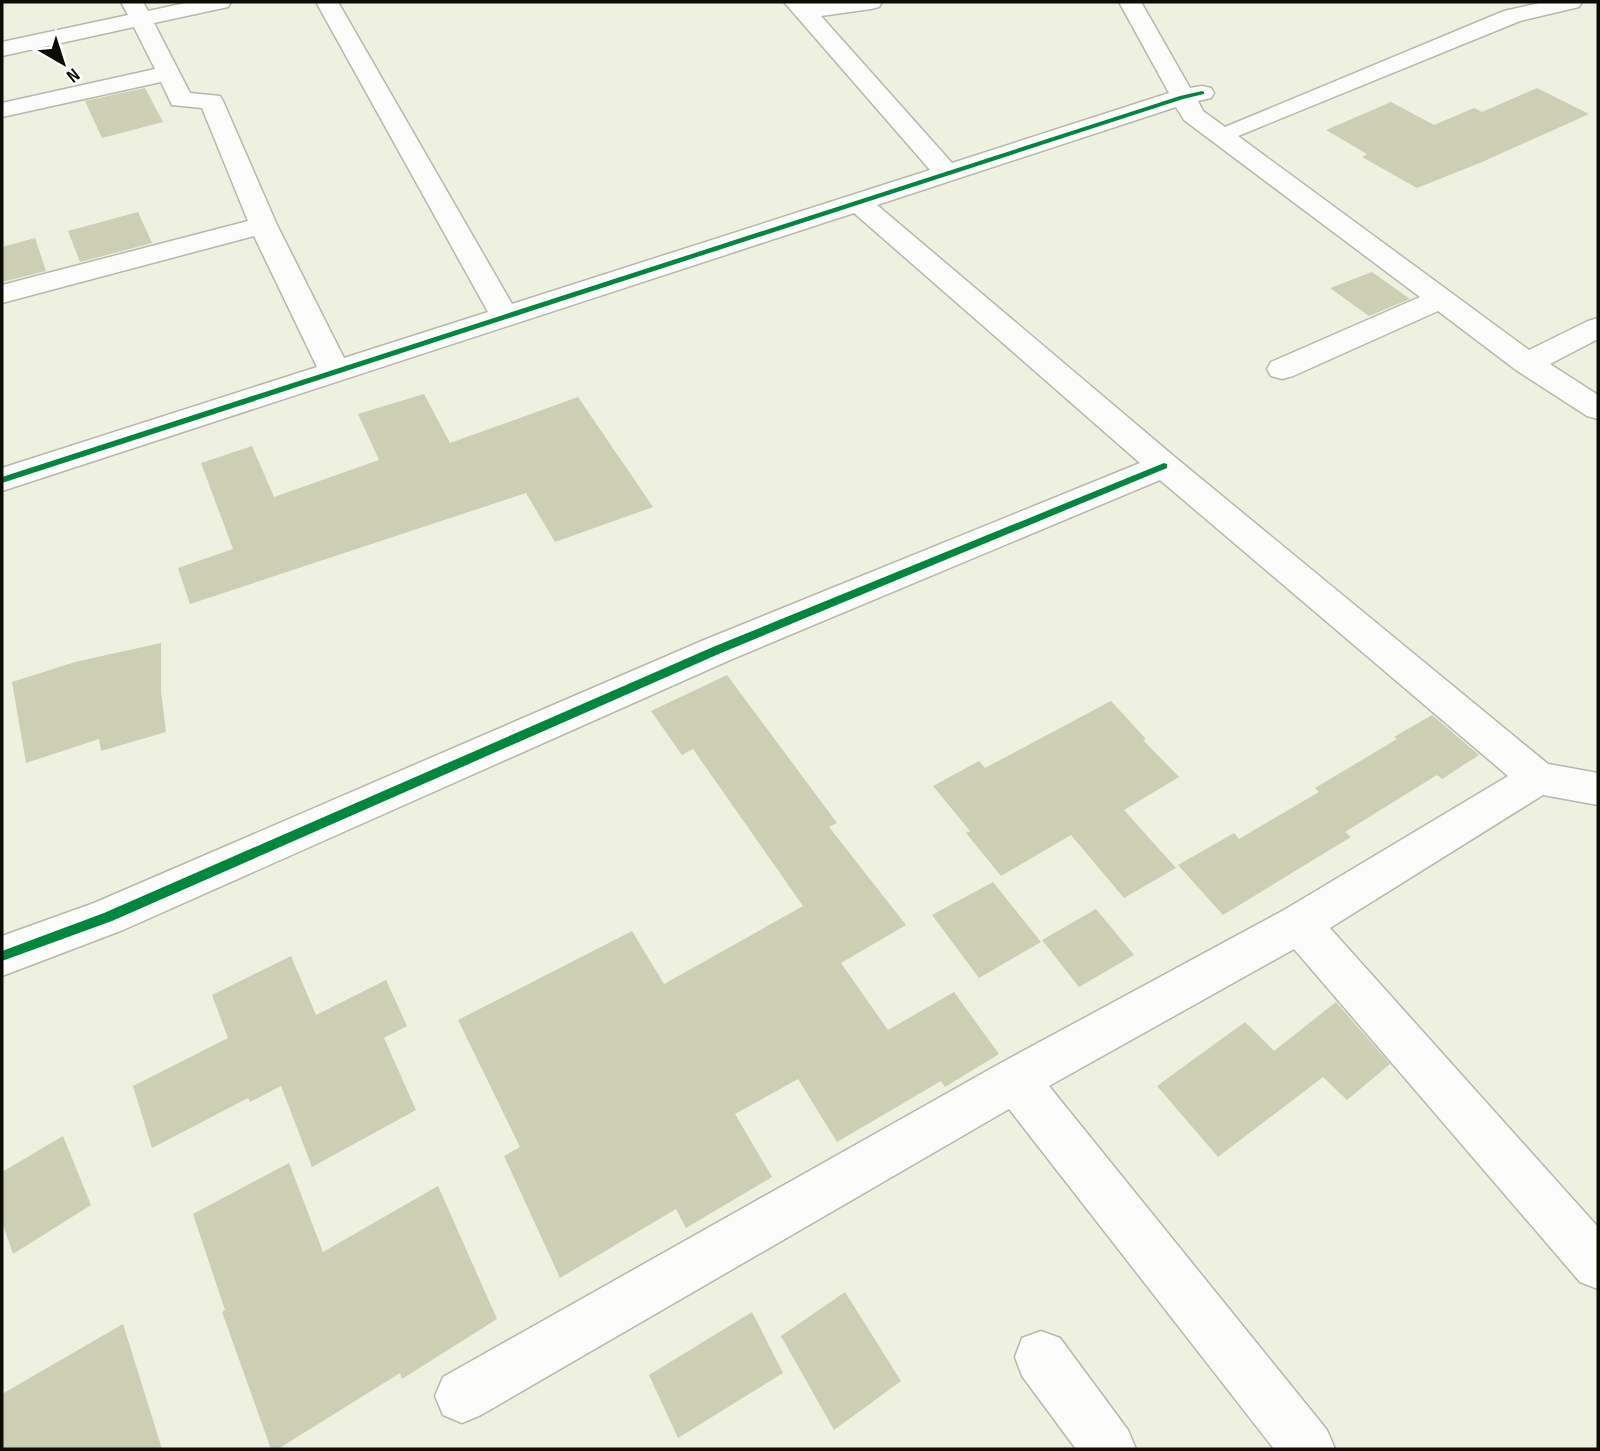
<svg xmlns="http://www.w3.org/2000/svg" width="1600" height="1451" font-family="'Sofia Sans Condensed',sans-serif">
<rect width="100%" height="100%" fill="#eef1e0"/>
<g fill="#cccfb3">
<path d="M 145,88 L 163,122 L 102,138 L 85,101 Z"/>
<path d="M 1537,88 L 1589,114 L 1482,162 L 1417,188 L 1362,157 L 1367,154 L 1326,130 L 1391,102 L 1434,125 L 1474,108 L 1482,112 Z"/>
<path d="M 138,212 L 152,243 L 80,262 L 68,231 Z"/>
<path d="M 35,238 L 46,271 L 2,282 L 2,247 Z"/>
<path d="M 1372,272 L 1410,299 L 1369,316 L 1330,288 Z"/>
<path d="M 424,394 L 450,443 L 578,397 L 653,507 L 555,542 L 526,493 L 190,604 L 178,568 L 233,549 L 201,463 L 252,446 L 274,497 L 379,460 L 358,414 Z"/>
<path d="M 161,643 L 161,691 L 166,732 L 101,751 L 99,739 L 26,763 L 12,682 L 75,662 Z"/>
<path d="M 727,675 L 837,823 L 829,827 L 906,925 L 841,963 L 888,1030 L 954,992 L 999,1054 L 945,1087 L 941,1081 L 837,1142 L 798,1079 L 735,1114 L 772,1177 L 686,1228 L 676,1209 L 560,1278 L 504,1156 L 520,1147 L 458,1020 L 632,931 L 664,984 L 803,906 L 693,749 L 682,755 L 651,711 Z"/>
<path d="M 1111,701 L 1146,739 L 1143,740 L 1179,777 L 1124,810 L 1176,868 L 1124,898 L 1071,835 L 1001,876 L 966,833 L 970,831 L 933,786 L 979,761 L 985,768 Z"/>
<path d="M 1432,715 L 1479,755 L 1442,779 L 1437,775 L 1345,832 L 1351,837 L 1223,915 L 1178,865 L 1234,833 L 1239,839 L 1319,792 L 1315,788 L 1397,739 L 1394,737 Z"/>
<path d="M 993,882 L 1041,942 L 979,978 L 932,915 Z"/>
<path d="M 1096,909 L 1134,955 L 1079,987 L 1042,940 Z"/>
<path d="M 291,956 L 316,1015 L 386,980 L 407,1026 L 384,1038 L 416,1110 L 312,1167 L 281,1086 L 250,1102 L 248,1098 L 152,1148 L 133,1086 L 228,1038 L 212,995 Z"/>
<path d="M 1336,1002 L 1390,1064 L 1347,1100 L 1323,1077 L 1218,1157 L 1157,1086 L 1245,1022 L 1274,1051 Z"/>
<path d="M 63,1136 L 91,1205 L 13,1254 L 2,1222 L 2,1172 Z"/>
<path d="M 289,1163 L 323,1252 L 438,1186 L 497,1319 L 402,1379 L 400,1373 L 278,1449 L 271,1449 L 222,1312 L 225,1310 L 193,1214 Z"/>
<path d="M 845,1292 L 901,1381 L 834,1430 L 781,1336 Z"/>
<path d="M 752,1312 L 783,1373 L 678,1438 L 649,1375 Z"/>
<path d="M 123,1324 L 162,1449 L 2,1449 L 2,1394 Z"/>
</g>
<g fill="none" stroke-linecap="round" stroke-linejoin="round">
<defs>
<g id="minor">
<path d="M 121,2 L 143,2 L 148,11 L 190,2 L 231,2 L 228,7 L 154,23 L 190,93 L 220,96 L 223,101 L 277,225 L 344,358 L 488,312 L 316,2 L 338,2 L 512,304 L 930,170 L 784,2 L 882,2 L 879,7 L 871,9 L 821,16 L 952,163 L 1169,93 L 1119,2 L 1141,2 L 1190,88 L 1202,86 L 1211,88 L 1214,93 L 1211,98 L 1198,101 L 1203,111 L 1225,127 L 1504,11 L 1544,2 L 1582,2 L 1579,7 L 1520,21 L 1238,136 L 1529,350 L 1588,321 L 1598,318 L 1598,339 L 1550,364 L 1598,395 L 1598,419 L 1587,416 L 1516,370 L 1438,311 L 1293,376 L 1282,379 L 1271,376 L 1267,369 L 1271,362 L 1420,297 L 1184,120 L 1176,107 L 877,205 L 1176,458 L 1548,764 L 1598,773 L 1598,805 L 1543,795 L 1330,928 L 1598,1227 L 1598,1289 L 1580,1282 L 1294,949 L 1049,1086 L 1327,1430 L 1335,1449 L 1274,1449 L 1009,1109 L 481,1415 L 462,1423 L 443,1415 L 435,1396 L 443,1377 L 999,1064 L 1284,910 L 1508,776 L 1160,480 L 730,660 L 123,930 L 2,976 L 2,936 L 94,903 L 704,640 L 1140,463 L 854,213 L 2,491 L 2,468 L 317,367 L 254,236 L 2,303 L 2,285 L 248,221 L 202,108 L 172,105 L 161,82 L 2,117 L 2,103 L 155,69 L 134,27 L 2,56 L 2,42 L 128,15 Z"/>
<path d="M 1041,1331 L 1060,1338 L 1128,1430 L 1136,1449 L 1076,1449 L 1022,1376 L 1015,1357 L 1022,1338 Z"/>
</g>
</defs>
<use href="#minor" stroke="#b5b8ab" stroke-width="3"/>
<use href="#minor" fill="#fcfdfa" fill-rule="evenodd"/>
<defs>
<g id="cycleway">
<path d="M 1202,91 L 1204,92 L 1204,94 L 1183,99 L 2,483 L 2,477 L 1180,96 Z"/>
<path d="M 1164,463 L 1167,464 L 1167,468 L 721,653 L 112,921 L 2,961 L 2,951 L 104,913 L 713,647 Z"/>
</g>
</defs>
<use href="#cycleway" stroke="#fff" stroke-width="5"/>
<use href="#cycleway" fill="#00873e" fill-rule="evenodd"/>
</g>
<rect width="1600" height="1451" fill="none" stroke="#0c0d05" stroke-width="7"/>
<g transform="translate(63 63) rotate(141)" stroke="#ffffff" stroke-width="5" paint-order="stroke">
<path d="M0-5L12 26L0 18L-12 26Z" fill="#0c0d05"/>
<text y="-10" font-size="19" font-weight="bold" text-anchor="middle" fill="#0c0d05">N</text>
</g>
</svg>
